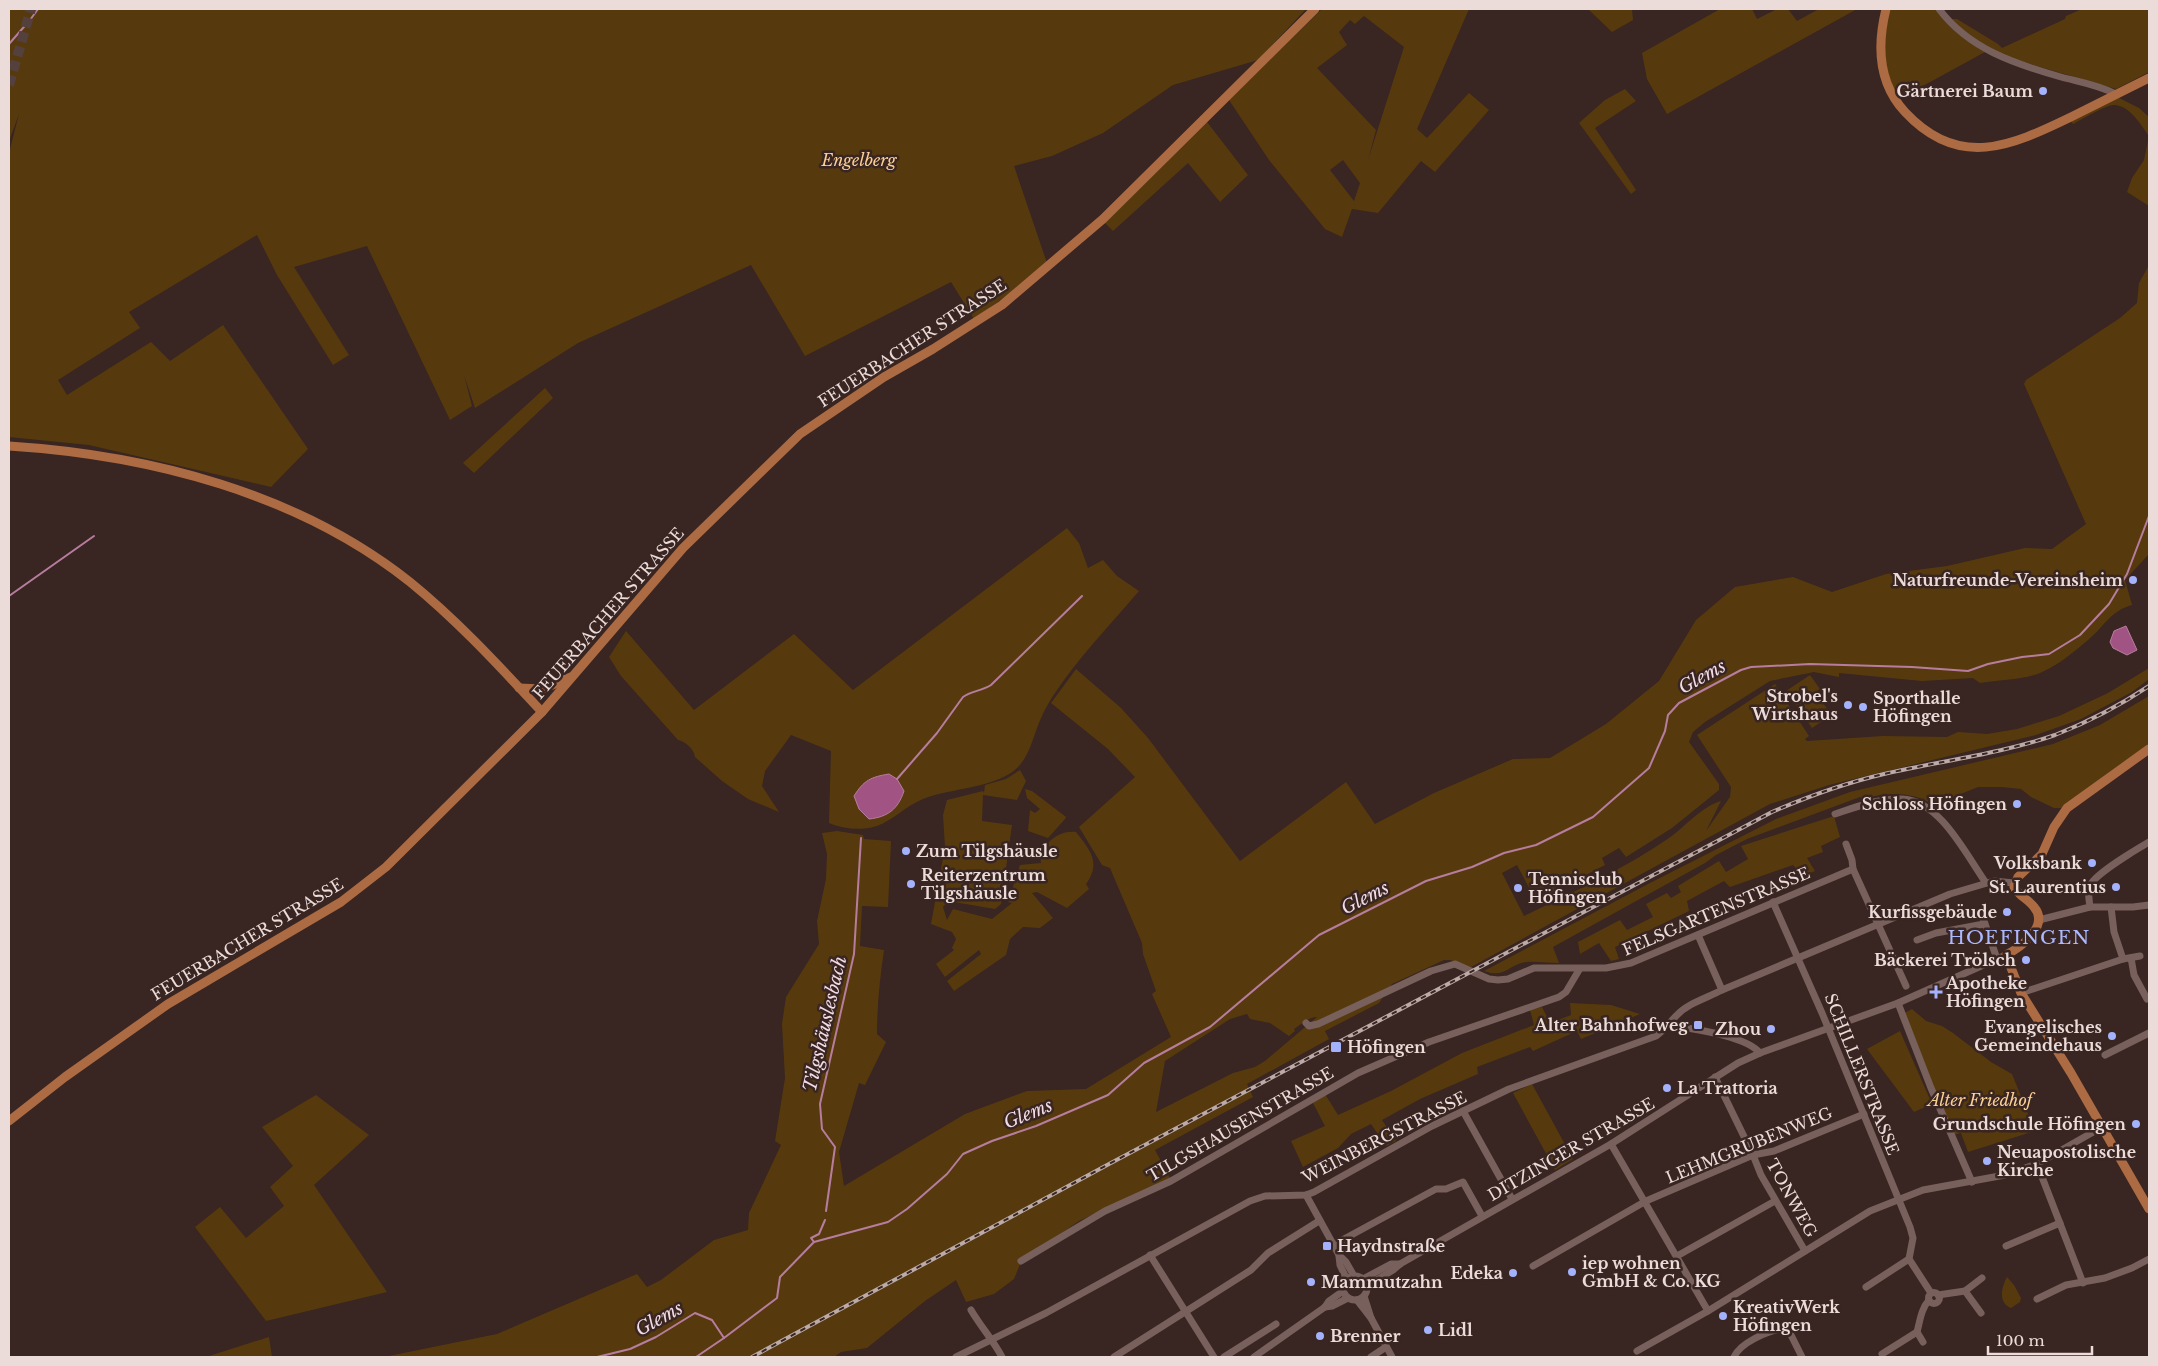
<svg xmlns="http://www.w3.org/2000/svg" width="2158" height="1366" font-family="'Libre Baskerville',serif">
<rect width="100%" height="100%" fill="#392521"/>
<g fill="#563a0e" fill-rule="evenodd">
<path d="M 9,9 L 1306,9 L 1258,60 L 1173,85 L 1103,133 L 1052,156 L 1014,166 L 1048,266 L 974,319 L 951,282 L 805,356 L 751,265 L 578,343 L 475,408 L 464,375 L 472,406 L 450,420 L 367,246 L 294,267 L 349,355 L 333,365 L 277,275 L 257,235 L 129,312 L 140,328 L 58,380 L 67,395 L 151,342 L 170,361 L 223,325 L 308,449 L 271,487 L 89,445 L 9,437 L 9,153 L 19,114 L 9,141 Z"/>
<path d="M 1322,9 L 1469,9 L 1417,129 L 1427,138 L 1469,93 L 1489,110 L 1435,172 L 1421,161 L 1378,213 L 1352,209 L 1342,237 L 1325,229 L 1269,160 L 1229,100 ZM 1364,16 L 1404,47 L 1368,160 L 1376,130 L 1317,68 L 1347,45 L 1339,32 L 1350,20 L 1355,24 ZM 1343,160 L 1360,183 L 1354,201 L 1330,170 Z"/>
<path d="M 1588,9 L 1632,9 L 1633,20 L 1612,32 Z"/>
<path d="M 1720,9 L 1752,9 L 1757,19 L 1777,9 L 1788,9 L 1797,21 L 1819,9 L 1857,9 L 1667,114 L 1647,79 L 1642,53 Z"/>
<path d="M 1890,9 L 1936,9 L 1985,52 L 1899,99 C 1883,73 1879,37 1890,9 Z"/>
<path d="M 2082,9 L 2149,9 L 2149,72 L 2116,89 L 2010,58 L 1968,36 L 1950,19 L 1957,19 L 1998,44 L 2002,48 L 2065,19 L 2066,16 Z"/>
<path d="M 1625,89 L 1636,101 L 1595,128 L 1636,190 L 1631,194 L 1579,123 L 1605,100 Z"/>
<path d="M 2117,97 L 2139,108 L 2149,117 L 2149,206 L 2127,192 L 2132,178 L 2144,160 L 2149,136 C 2141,125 2129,104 2113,105 C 2106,105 2081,120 2073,124 L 2070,120 Z"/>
<path d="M 1207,122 L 1248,175 L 1220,202 L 1188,163 L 1113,231 L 1105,223 Z"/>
<path d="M 2149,265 L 2149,554 L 2125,580 L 2132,605 C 2110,611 2104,627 2088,640 C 2074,652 2057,666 2040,673 C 2022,680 1999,680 1980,683 L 1973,678 L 1922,681 L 1839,673 L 1839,677 L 1814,672 L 1770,681 L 1705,722 L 1693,732 L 1689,742 L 1719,784 L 1719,790 L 1672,828 L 1626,857 L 1619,848 L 1602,858 L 1605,865 L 1536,901 L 1517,865 L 1502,873 L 1524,916 C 1573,892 1624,869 1669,838 C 1686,826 1701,807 1721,801 L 1706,831 L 1730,797 L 1731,787 L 1697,735 L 1775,684 L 1809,736 L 1805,739 L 1807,741 L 1883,736 L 1947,737 L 1958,732 L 1987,734 L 2017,729 L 2059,716 L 2108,693 L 2149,668 L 2149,679 L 2132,692 L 2081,719 L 2036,735 L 1829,785 L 1770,804 L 1471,967 L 1450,960 L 1444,960 L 1392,984 L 1379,1003 L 1325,1031 L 1329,1039 L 1247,1084 L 1253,1097 L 1155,1150 L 1170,1178 L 1079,1221 L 1040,1248 L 1023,1257 L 1014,1279 L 994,1294 L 966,1302 L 956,1280 L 925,1301 L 867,1348 L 841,1352 L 834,1357 L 384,1357 L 497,1334 L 637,1274 L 647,1287 L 661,1280 L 714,1240 L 748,1230 L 749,1213 L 781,1145 L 775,1141 L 785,1078 L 782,1024 L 786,997 L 819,944 L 817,921 L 826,879 L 827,854 L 822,833 L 837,831 L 863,835 L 864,839 L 891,841 L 888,907 L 862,906 L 860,946 L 884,950 C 880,978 877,1005 877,1034 L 886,1042 L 865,1085 L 859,1083 L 839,1152 L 844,1186 L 965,1114 L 1027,1091 L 1086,1089 L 1171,1037 L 1152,994 L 1156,991 L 1143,954 L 1142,943 L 1110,868 L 1102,865 L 1079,827 L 1135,777 L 1108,749 L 1051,703 L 1076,669 L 1121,708 L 1148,738 L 1240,861 L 1346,782 L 1375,824 L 1434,793 L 1513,759 L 1550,758 L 1606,724 L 1659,681 L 1696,620 L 1735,587 L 1793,577 L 1832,592 L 1886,574 L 1947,566 L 2025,548 L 2052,549 L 2086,524 L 2024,384 L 2026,380 L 2120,318 L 2137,303 L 2139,283 ZM 1247,1014 L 1250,1019 L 1270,1023 L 1289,1036 L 1295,1031 L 1294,1029 C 1302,1024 1308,1017 1317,1017 L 1265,1061 L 1255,1067 L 1233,1073 L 1156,1112 L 1165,1061 L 1230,1019 Z"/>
<path d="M 545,388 L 553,398 L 474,473 L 463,463 Z"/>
<path d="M 1067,528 L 1079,543 L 1088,568 L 1103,560 L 1117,576 L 1139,591 C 1110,625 1078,658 1053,696 C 1049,702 1045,709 1042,716 C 1034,732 1031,754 1018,767 C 998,788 950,788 923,799 C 906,806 893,820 877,826 C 861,831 843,829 829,823 L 831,751 L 791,735 L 765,771 L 762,786 L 779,812 L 748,799 L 722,781 L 695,757 C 694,749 685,741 678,740 L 621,676 L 609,657 L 626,631 L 694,710 L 794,634 L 853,690 Z"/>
<path d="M 1810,675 L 1820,689 L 1816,692 L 1831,715 L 1812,728 L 1786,691 Z"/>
<path d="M 2149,696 L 2149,749 L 2067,808 L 2054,808 L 2031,797 L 2021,789 L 2002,787 L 1978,787 L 1934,805 C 1911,791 1888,792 1862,799 L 1860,797 L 1747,839 L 1716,855 L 1705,863 L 1553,947 L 1559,963 C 1548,963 1537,961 1526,962 C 1509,964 1505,979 1484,971 L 1648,884 L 1776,819 L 1850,792 L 2053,744 L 2100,725 Z"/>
<path d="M 1020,770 L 1026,781 L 1017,800 L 983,795 L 982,821 L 1012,825 L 1001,904 L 995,909 L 948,901 L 943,907 L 947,920 L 953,909 L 992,919 L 1012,903 L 1008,902 L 1020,865 L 1041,863 C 1038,846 1059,829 1076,832 C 1091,851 1101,863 1086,884 L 1089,889 L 1067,908 L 1037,892 L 1032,893 L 1053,918 L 1040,928 L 1023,927 L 1010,939 L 1006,955 L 954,991 L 947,981 L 981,954 L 979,950 L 945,977 L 936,964 L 954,950 L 952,948 L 956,939 L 952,932 L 931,924 L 945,847 L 943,815 L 947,800 L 983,791 L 984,793 L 985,785 L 1006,779 Z"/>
<path d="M 1025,789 L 1032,791 L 1066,817 L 1065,819 L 1048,838 L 1028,831 L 1030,810 L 1035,813 L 1040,809 L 1027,798 Z"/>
<path d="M 1834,816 L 1840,837 L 1821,846 L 1823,852 L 1807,858 L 1815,871 L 1803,876 L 1793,865 L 1730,887 L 1724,881 L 1687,901 L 1689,911 L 1615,947 L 1619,959 L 1611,961 L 1599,943 L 1580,954 L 1578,942 L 1620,920 L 1627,930 L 1653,917 L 1646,904 L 1667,893 L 1671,898 L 1681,892 L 1678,886 L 1719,861 L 1726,872 L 1748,859 L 1741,846 Z"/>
<path d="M 1570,1003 L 1611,1005 L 1640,1014 L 1581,1039 L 1577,1031 L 1533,1051 L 1530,1047 L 1477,1067 L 1478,1074 L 1420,1099 L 1382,1120 L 1396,1141 L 1386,1146 L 1371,1124 L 1351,1134 L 1338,1148 L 1303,1167 L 1291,1141 L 1325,1126 L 1313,1103 L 1325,1094 L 1338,1115 L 1391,1091 L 1462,1053 L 1534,1025 L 1530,1010 L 1542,1007 L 1550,1023 L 1571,1015 Z"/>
<path d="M 1912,1009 L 1926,1021 L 1942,1026 L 1953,1033 L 1991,1062 L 2012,1074 L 2035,1131 L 1968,1152 L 1961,1133 L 1954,1135 L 1899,1016 Z"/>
<path d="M 1900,1031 L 1932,1104 L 1914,1112 L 1867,1049 Z"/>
<path d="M 1532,1084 L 1573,1159 L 1555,1170 L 1513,1093 Z"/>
<path d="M 316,1095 L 369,1135 L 314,1185 L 387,1292 L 266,1321 L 195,1227 L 220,1207 L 246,1238 L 284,1206 L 270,1187 L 293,1166 L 262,1127 Z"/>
<path d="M 2007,1277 L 2014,1285 L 2021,1298 L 2020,1302 L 2011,1308 C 1998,1303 2001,1288 2007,1277 Z"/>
<path d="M 269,1337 L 272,1357 L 205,1357 L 209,1356 Z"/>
</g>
<g fill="#a15484" stroke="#b77d9e">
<path d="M 2126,626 L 2137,650 L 2127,655 L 2113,648 L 2110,642 L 2114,631 Z"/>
<path d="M 889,774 L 897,779 L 904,791 C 898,809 888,817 869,819 L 859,809 L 854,796 C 864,780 871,777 889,774 Z"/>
</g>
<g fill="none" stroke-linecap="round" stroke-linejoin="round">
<g stroke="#b77d9e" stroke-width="2">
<path d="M 9,44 L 30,20 L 38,9"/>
<path d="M 9,596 L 94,536"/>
<path d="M 897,779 L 937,733 L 963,697 C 971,691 982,691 991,685 L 1082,596"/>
<path d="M 826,1211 L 835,1147 L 822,1129 L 820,1104 L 854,954 L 861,838"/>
<path d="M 814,1242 L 811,1238 L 819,1234 L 825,1220"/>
<path d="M 597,1357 L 630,1349 L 656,1337 L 695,1313 L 712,1320 L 724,1338 L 777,1298 L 780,1277 L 814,1242 L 888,1222 L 907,1209 L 947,1174 L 963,1154 L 992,1141 L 1036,1126 L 1108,1095 L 1144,1063 L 1210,1027 L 1319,935 L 1426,881 L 1472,867 L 1504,853 L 1536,845 L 1593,817 L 1649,768 L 1665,731 L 1668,715 L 1679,703 L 1741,670 L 1751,667 L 1810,664 L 1912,667 L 1968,671 L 1988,664 L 2022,657 L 2049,654 L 2080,635 L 2109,604 L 2127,574 L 2149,516"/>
<path d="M 696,1357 L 724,1338"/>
</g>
<path stroke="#54403d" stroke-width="10" stroke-dasharray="10 5" stroke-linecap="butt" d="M 9,85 L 31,9"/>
<g stroke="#78605c" stroke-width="7">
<path d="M 1939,9 C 1969,49 2015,64 2061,77 C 2080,82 2099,85 2116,94"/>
<path d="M 1835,814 C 1856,807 1879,798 1902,799 C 1940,800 1966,855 1986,883"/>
<path d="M 1846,844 L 1852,860 L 1853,869 L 1906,986"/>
<path d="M 1773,902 L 1822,1013 L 1910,1227 L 1913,1238 L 1909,1259 L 1931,1293"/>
<path d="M 2090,907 C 2089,899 2087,891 2091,884 C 2097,873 2137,849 2149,842"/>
<path d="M 2111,907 L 2114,932 L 2123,959"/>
<path d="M 1982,915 L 1997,959"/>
<path d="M 2039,920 L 2090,907 L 2133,907 L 2149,905"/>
<path d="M 1698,935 L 1722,990"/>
<path d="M 1917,940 L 1936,933 L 1984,924"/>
<path d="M 2131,958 L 2134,975 L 2147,999"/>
<path d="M 2021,993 L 2123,959 L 2140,956"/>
<path d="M 1898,1003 L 1931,1088 L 1972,1182"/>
<path d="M 1306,1023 L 1309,1026 L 1318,1024 L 1431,971 L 1455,964 L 1489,979 L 1498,980 L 1508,979 L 1534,968 L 1606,968 L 1631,963 L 1853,869"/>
<path d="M 1669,1025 C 1692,1029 1745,1035 1760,1053"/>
<path d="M 2105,1055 L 2149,1033"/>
<path d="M 1715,1077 L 1753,1155 L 1761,1175 L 1805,1251"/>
<path d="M 1463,1111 L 1512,1199"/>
<path d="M 1611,1144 L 1708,1311"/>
<path d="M 2037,1164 L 2083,1283"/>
<path d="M 1306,1195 L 1339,1255 L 1346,1262 L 1354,1276"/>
<path d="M 1333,1245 L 1436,1189 L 1446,1189 L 1463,1182 L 1482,1216"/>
<path d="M 2006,1246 L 2060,1223"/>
<path d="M 1150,1255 L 1214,1357"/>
<path d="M 1339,1256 L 1340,1265 L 1347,1280"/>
<path d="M 1677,1256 L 1775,1201"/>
<path d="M 1021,1261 L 1105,1211 L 1171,1181 L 1358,1073 L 1429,1042 L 1559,997 L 1566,992 L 1579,970"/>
<path d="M 1533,1266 L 1646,1201 L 1753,1155 L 1774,1151 L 1864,1114"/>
<circle cx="1355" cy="1288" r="12"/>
<path d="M 1363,1279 L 1391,1264 L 1400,1264"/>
<path d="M 1367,1286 L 1393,1270 L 1400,1264 L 1611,1144 L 1738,1063 L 1760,1053 L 1898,1003 L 2006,955"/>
<path d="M 1866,1287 L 1909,1259"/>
<path d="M 1965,1291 L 1981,1313"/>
<circle cx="1934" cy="1298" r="5.5"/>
<path d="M 1938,1295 L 1965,1291 L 1982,1278"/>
<path d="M 1364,1296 L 1371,1318 L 1392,1357"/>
<path d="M 2037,1299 L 2066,1285 L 2105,1278 L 2132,1268 L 2149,1259"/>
<path d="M 1357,1300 L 1371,1318"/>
<path d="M 1325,1307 L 1332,1306 L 1348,1298"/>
<path d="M 971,1310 C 981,1327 993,1340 1002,1357"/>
<path d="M 1917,1332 L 1923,1342"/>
<path d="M 1637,1351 L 1708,1311 L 1870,1211 L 1923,1190 L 2005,1175 L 2037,1164 L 2102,1127"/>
<path d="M 1882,1354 L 1917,1332 C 1920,1321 1921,1309 1929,1300"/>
<path d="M 956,1357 L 1046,1313 L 1250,1201 L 1265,1196 L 1306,1195 L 1314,1192 L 1432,1126 L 1509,1089 L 1656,1036 C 1665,1030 1669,1023 1676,1016 C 1688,1003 1707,998 1722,990 L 1950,894 L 1994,881 L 2014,883"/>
<path d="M 1114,1357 L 1251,1270 L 1268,1253 L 1319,1221"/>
<path d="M 1224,1357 L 1276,1324"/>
<path d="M 1254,1357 L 1325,1307 L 1329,1301 L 1343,1291"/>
<path d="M 1371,1357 L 1386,1347"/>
<path d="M 1734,1357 C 1740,1343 1767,1331 1782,1329 L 1791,1335 L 1802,1357"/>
</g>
<g stroke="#ac6b43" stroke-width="9">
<path d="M 1886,9 C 1877,45 1878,83 1905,112 C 1959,170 2011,146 2071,117 C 2097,104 2123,91 2149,78"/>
<path d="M 9,446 C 150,455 298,493 410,582 C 458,621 500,667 542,712"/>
<path d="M 519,688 L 543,689 L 571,677"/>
<path d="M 2149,749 L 2067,808 L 2054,827 L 2042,854 L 2018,877 L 2014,887 C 2019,896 2028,899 2034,907 C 2050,926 2021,947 2006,955 L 2021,993 L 2071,1073 L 2149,1209"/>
<path d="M 9,1121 L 65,1077 L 168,1004 L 341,902 L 386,867 L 542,712 L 683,548 L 800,434 L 884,377 L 933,349 L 1002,305 L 1103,219 L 1315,9"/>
</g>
<defs>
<path id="rail" d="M 752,1357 L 1109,1164 L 1772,812 C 1809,796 1845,783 1884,774 C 1940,761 2000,754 2055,735 C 2088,722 2119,706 2149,686"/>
</defs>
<use href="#rail" stroke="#bbaaa8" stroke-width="4"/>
<use href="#rail" stroke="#392521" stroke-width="2" stroke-dasharray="5.5" stroke-linecap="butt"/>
</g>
<g fill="#a4b2fc" stroke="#392521" stroke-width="2">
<circle cx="2043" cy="91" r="5"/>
<circle cx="2133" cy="580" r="5"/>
<circle cx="1848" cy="705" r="5"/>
<circle cx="1863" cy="707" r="5"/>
<circle cx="2017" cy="804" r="5"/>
<circle cx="906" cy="851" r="5"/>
<circle cx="2092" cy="863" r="5"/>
<circle cx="911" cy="884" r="5"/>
<circle cx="2116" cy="887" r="5"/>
<circle cx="1518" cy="888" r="5"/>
<circle cx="2007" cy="912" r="5"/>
<circle cx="2026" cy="960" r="5"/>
<path d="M1933.5 984.5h5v5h5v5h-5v5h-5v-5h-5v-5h5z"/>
<rect x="1693" y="1020" width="10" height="10" rx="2.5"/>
<circle cx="1771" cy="1029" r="5"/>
<circle cx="2112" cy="1036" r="5"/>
<rect x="1330" y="1041" width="12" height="12" rx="2.5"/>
<circle cx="1667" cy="1088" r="5"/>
<circle cx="2136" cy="1124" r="5"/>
<circle cx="1987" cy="1161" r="5"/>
<rect x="1322" y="1241" width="10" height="10" rx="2.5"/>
<circle cx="1572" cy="1272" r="5"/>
<circle cx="1513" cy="1273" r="5"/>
<circle cx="1311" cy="1282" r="5"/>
<circle cx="1723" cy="1316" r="5"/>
<circle cx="1428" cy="1330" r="5"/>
<circle cx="1320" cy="1336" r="5"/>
</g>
<g text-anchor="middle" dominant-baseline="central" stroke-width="5" stroke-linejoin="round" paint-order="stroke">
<g font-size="16" font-weight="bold" fill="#ebdcda" stroke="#392521" text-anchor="start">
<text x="2033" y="91" text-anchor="end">Gärtnerei Baum</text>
<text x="2123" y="580" text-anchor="end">Naturfreunde-Vereinsheim</text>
<text x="1838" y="696" text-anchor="end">Strobel's<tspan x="1838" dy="18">Wirtshaus</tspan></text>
<text x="1873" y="698">Sporthalle<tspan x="1873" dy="18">Höfingen</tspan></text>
<text x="2007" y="804" text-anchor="end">Schloss Höfingen</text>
<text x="916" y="851">Zum Tilgshäusle</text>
<text x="2082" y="863" text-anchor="end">Volksbank</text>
<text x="921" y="875">Reiterzentrum<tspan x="921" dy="18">Tilgshäusle</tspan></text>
<text x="1528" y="879">Tennisclub<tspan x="1528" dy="18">Höfingen</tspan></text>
<text x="2106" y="887" text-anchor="end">St. Laurentius</text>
<text x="1997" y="912" text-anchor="end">Kurfissgebäude</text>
<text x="2016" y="960" text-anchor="end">Bäckerei Trölsch</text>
<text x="1946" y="983">Apotheke<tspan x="1946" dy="18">Höfingen</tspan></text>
<text x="1688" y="1025" text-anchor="end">Alter Bahnhofweg</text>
<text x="2102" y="1027" text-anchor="end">Evangelisches<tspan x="2102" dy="18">Gemeindehaus</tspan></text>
<text x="1761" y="1029" text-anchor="end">Zhou</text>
<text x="1347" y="1047">Höfingen</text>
<text x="1677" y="1088">La Trattoria</text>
<text x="2126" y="1124" text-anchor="end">Grundschule Höfingen</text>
<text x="1997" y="1152">Neuapostolische<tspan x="1997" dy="18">Kirche</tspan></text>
<text x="1337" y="1246">Haydnstraße</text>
<text x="1582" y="1263">iep wohnen<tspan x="1582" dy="18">GmbH &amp; Co. KG</tspan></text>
<text x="1503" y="1273" text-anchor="end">Edeka</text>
<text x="1321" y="1282">Mammutzahn</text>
<text x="1733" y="1307">KreativWerk<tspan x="1733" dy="18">Höfingen</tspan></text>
<text x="1438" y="1330">Lidl</text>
<text x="1330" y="1336">Brenner</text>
</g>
<g font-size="16" font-style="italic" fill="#fcd196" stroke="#392521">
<text x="859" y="160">Engelberg</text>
<text x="1980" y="1100">Alter Friedhof</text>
</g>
<g font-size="16" fill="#ebdcda" stroke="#392521">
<text transform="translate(912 343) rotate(-33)">FEUERBACHER STRASSE</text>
<text transform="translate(608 613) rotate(-49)">FEUERBACHER STRASSE</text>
<text transform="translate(1716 911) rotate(-23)">FELSGARTENSTRASSE</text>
<text transform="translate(247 939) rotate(-31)">FEUERBACHER STRASSE</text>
<text transform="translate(1862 1074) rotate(68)">SCHILLERSTRASSE</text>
<text transform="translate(1240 1124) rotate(-30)">TILGSHAUSENSTRASSE</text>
<text transform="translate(1384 1137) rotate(-27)">WEINBERGSTRASSE</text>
<text transform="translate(1749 1145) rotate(-22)">LEHMGRUBENWEG</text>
<text transform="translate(1571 1149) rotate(-30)">DITZINGER STRASSE</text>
<text transform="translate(1792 1198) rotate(61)">TONWEG</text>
</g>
<g font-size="18" font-style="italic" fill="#f2dce8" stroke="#392521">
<text transform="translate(1702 677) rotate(-29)">Glems</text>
<text transform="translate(1365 898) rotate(-27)">Glems</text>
<text transform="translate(825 1024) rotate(-77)">Tilgshäuslesbach</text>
<text transform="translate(1028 1114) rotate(-22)">Glems</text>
<text transform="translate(659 1319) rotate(-29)">Glems</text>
</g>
<g font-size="19" letter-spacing="1" fill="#acb9ff" stroke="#392521">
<text x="2019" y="937">HOEFINGEN</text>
</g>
</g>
<rect width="2158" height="1366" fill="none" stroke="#ebdcda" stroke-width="20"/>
<path d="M1988 1346v8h104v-8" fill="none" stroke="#ebdcda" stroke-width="2.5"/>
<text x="1996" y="1346" font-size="15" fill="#ebdcda" stroke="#392521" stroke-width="4" paint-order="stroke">100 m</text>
</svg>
